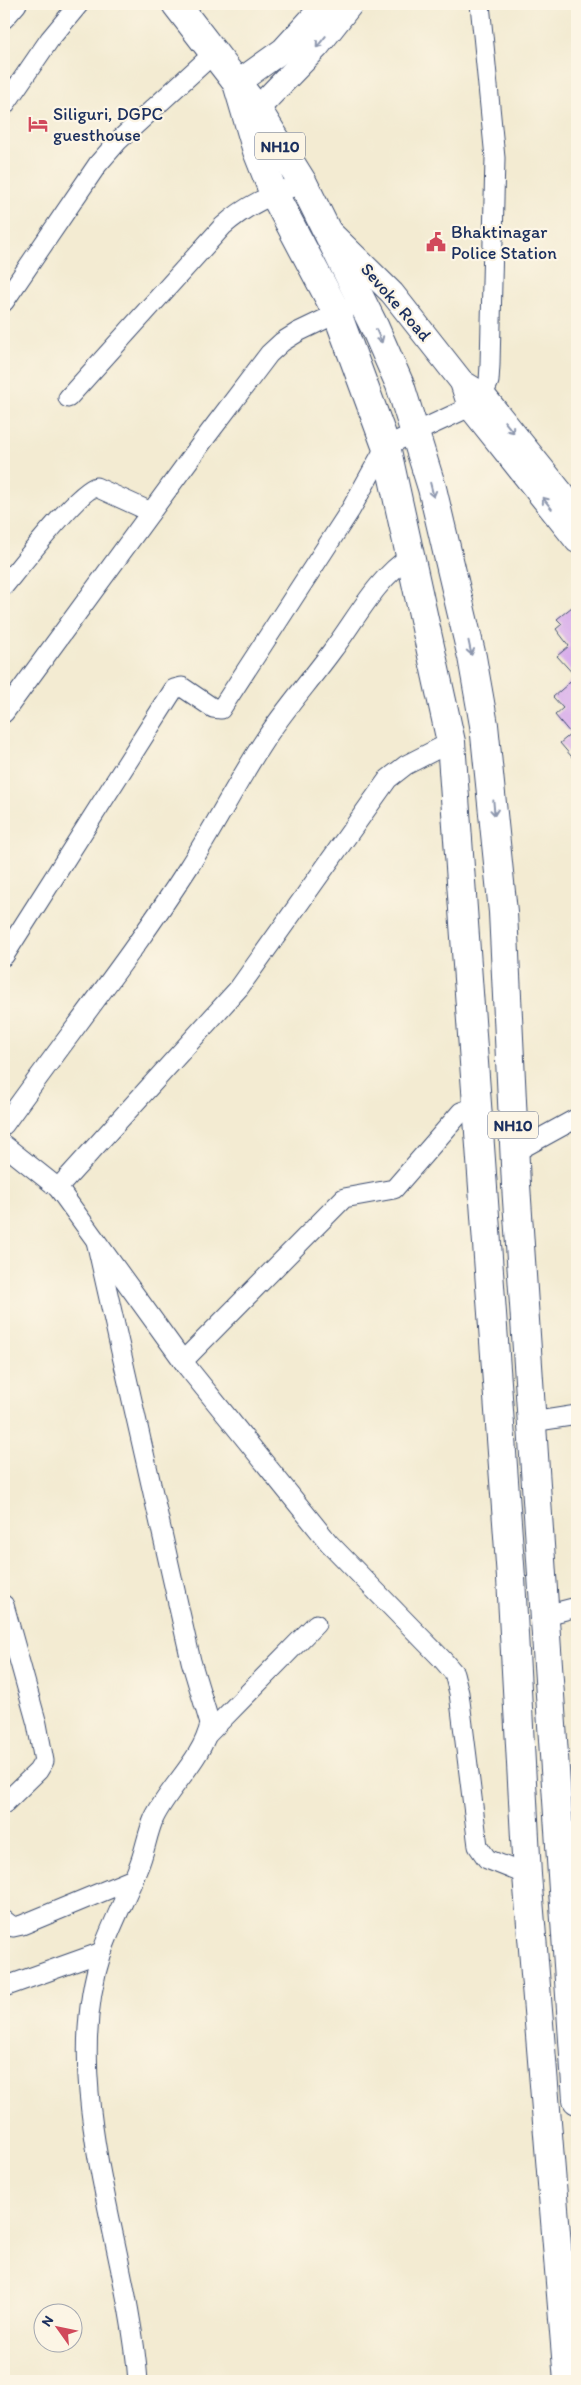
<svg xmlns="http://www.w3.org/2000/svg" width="581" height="2385" font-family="Itim,sans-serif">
<rect width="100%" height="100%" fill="#fcf5e5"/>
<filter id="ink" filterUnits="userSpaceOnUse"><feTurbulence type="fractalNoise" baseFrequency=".02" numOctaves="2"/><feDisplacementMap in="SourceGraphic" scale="10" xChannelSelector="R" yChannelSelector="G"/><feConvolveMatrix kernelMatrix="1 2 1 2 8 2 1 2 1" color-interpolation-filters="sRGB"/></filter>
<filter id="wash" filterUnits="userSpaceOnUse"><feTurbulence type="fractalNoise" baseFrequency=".0096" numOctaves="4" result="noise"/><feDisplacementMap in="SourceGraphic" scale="20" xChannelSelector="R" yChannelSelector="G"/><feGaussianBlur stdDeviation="1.12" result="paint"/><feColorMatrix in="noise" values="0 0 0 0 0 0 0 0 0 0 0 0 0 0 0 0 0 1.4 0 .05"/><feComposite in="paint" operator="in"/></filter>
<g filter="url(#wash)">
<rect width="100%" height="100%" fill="#f3ebd2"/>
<g id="blocks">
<path fill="#d7aceb" d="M 577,603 L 577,763 L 560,743 L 571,734 L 555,715 L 563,708 L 553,697 L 576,677 L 557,656 L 569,646 L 556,629 L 562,624 L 557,619 Z"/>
</g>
</g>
<g filter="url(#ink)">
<use href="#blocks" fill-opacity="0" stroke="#3b4b6f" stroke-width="1"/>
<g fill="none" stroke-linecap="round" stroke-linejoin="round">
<defs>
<g id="minor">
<path d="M 4,19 L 17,4"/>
<path d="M 4,106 L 50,39 L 79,4"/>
<path d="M 4,302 L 98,164 L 118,141 L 214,53"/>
<path d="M 68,398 L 223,226 C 249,203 272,195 303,183"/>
<path d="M 4,586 C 18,569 79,490 96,487 L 151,512"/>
<path d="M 4,713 L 206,437 L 269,354 L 282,342 L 298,332 L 348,308"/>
<path d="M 4,956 L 174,689 L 182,687 L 213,708 L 221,709 L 351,509 L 386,446 L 470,407 L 483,395 L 489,381 L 490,365 L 495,158 L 480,4"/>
<path d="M 4,1125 C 65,1039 131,957 188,868 C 215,826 237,782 264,741 C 285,709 310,681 332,651 C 357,618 376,579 411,556"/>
<path d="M 4,1145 L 58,1188 L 188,1368 L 329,1543 L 442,1659 L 454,1673 L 459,1693 L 478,1846 L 487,1859 L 527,1875"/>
<path d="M 515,1152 L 577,1118"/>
<path d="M 58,1188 L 239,988 L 388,779 L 406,765 L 451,742"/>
<path d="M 96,1241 L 191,1661 L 210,1724 C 202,1760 170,1785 154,1818 C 147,1834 145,1852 138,1868 C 127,1896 112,1923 102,1952 C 57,2089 128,2243 138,2381"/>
<path d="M 183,1361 L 344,1198 L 394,1189 L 461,1112 L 478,1106"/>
<path d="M 532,1422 L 577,1415"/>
<path d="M 4,1605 L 37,1724 L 44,1761 L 38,1771 L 4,1804"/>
<path d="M 546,1615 L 577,1607"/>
<path d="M 208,1734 L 316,1624"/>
<path d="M 4,1920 L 13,1927 L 22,1925 L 133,1879"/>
<path d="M 4,1987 L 102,1952"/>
</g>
<g id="major">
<path d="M 237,83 L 283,50 L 325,4"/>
<path d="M 257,109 L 317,47 L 351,4"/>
<path d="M 330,232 L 392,293 L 462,382 L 470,407 L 577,541"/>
<path d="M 462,382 L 483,395 L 577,512"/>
</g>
<g id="highway">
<path d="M 176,4 L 257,109 L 303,183 L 375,328 L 400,385 L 432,488 L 472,657 L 484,725 L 503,912 L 516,1185 L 577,2100"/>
<path d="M 237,83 L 257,151 L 274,194 L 337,313 L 386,446 L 451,742 L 511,1578 L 527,1875 L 568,2381"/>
</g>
</defs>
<use href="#minor" stroke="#3b4b6f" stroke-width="21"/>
<use href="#major" stroke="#3b4b6f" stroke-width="26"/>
<use href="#highway" stroke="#3b4b6f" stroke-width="30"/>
<use href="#minor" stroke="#fff" stroke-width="19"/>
<use href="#major" stroke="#fff" stroke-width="24"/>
<use href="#highway" stroke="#fff" stroke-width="28"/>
</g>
<defs><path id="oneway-shaft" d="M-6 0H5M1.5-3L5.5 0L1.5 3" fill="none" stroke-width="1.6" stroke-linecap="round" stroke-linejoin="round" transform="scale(1.25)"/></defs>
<g stroke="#8d97ae">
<use href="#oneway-shaft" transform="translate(321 42) rotate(129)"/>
<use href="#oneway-shaft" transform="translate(379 336) rotate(66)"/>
<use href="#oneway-shaft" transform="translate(509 427) rotate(51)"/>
<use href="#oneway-shaft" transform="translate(432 490) rotate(76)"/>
<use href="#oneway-shaft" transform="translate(547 503) rotate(-129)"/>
<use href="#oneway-shaft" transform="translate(470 648) rotate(78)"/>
<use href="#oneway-shaft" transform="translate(494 808) rotate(85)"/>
</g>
</g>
<defs>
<symbol id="hotel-bare" viewBox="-9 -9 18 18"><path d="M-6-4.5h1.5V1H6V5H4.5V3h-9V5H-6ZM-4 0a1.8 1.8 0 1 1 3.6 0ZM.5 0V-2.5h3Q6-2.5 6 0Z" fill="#d1495b" stroke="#fcf5e5" stroke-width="2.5" paint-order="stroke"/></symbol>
<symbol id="civic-bare" viewBox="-9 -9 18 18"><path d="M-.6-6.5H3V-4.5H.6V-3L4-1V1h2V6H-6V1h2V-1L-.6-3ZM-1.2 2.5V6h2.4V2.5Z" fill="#d1495b" stroke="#fcf5e5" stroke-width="2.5" paint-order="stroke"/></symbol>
</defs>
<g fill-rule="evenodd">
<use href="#hotel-bare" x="24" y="110" width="28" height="28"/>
<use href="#civic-bare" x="422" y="228" width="28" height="28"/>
</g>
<g text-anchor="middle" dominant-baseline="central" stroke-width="4.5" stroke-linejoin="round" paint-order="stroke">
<g fill="#fcf5e5" stroke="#5e6a86" stroke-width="1">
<rect x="255" y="132.5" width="50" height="27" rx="4"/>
<rect x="488" y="1111.5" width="50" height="27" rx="4"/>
</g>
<g font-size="16" font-weight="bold" fill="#1b2f5e">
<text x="280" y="146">NH10</text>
<text x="513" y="1125">NH10</text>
</g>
<g font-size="18" fill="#1b2f5e" stroke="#fcf5e5" text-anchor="start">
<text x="53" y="114">Siliguri, DGPC<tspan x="53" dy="21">guesthouse</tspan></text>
<text x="451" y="232">Bhaktinagar<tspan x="451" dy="21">Police Station</tspan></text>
</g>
<g font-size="18" fill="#1b2f5e" stroke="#fcf5e5">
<text transform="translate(396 302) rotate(49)">Sevoke Road</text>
</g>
</g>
<rect width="581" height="2385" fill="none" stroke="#fcf5e5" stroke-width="20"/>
<g transform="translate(58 2328) rotate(303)"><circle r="24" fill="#fcf5e5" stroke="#a2a6af"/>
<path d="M0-4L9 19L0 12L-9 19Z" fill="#d1495b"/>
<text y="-8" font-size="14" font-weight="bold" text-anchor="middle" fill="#1b2f5e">N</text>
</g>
</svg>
